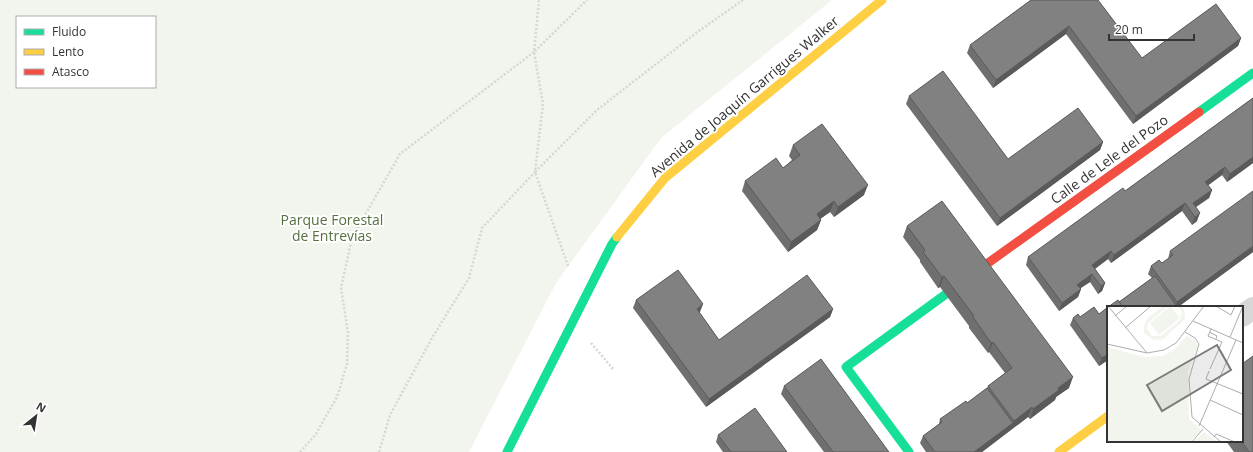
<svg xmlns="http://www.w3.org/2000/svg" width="1253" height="452" font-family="'Open Sans',sans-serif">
<rect width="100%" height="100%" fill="#fff"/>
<path fill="#f1f5ed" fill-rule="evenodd" d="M 0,0 L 832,0 L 661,138 L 556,283 L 469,452 L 0,452 ZM 17,17 L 155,17 L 155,87 L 17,87 Z"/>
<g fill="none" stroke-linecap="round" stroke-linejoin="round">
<g stroke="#d6d6d6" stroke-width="2.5" stroke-dasharray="2 2" stroke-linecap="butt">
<path d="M 568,266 L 535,172 L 597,110 L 696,33 L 743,0"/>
<path d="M 591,343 L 614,370"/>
<path d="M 300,452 L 316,434 L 337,397 L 347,364 L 348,332 L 341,288 L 352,238 L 400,154 L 534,52 L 539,0"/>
<path d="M 379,452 L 390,415 L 432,338 L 469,278 L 482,228 L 535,172 L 543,104 L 534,52 L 587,0"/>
</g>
<path stroke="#d7d7d7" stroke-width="22" d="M 1242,316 L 1253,308"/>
<g stroke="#16e098" stroke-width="9">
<path d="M 1199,112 L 1253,73"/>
<path d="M 507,452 L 612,244 L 617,237"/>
<path d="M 909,452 L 846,367 L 946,294"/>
</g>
<g stroke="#ffcf43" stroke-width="9">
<path d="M 617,237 L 665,178 L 882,0"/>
<path d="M 1059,452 L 1108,416"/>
</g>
<path stroke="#f24e42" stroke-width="9" d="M 981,268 L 1199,112"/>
</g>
<g fill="#6f6f6f">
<path d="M 1031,0 L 1142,58 L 1241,38 L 1238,46 L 1133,124 L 1066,34 L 993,88 L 967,53 L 970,45 Z"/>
<path d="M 909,96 L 1008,159 L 1103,142 L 1100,150 L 997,226 L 906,104 Z"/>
<path d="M 1253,98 L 1253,163 L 1227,182 L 1222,175 L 1208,185 L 1212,190 L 1209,198 L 1196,207 L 1197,221 L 1192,225 L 1182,211 L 1111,263 L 1108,259 L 1095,269 L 1105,283 L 1102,291 L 1098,294 L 1090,282 L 1080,288 L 1081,289 L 1078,297 L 1059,311 L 1026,265 L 1028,257 L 1125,191 Z"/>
<path d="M 793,145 L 864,195 L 834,217 L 830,212 L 820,219 L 821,220 L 817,230 L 788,252 L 742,191 L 745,181 L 783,168 L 792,160 L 789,156 Z"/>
<path d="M 907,226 L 1069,388 L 1056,397 L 1055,400 L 1030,419 L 1028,417 L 982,452 L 926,452 L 920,443 L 923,436 L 939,424 L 940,419 L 967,403 L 987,388 L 988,386 L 1005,373 L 989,352 L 988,353 L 969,328 L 969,326 L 940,287 L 938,288 L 920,262 L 920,260 L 903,237 Z"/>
<path d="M 1170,251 L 1253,252 L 1178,307 L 1108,307 L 1119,302 L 1152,278 L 1148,274 L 1151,266 L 1162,263 L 1168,259 Z"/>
<path d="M 636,300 L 703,304 L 699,312 L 719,340 L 833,309 L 830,317 L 706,407 L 633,308 Z"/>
<path d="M 1073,318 L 1108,360 L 1099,366 L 1070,325 Z"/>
<path d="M 784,386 L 889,452 L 824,452 L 781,394 Z"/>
<path d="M 718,435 L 787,452 L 723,452 L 716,442 Z"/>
<path d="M 1226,441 L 1242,441 L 1253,452 L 1234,452 Z"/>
</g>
<g fill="#5a5a5a">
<path d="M 1069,26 L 1066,34 L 993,88 L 996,80 Z"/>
<path d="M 1241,38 L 1238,46 L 1133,124 L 1136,116 Z"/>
<path d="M 1103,142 L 1100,150 L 997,226 L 1000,218 Z"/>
<path d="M 1253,157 L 1253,163 L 1227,182 L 1230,174 Z"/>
<path d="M 1225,167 L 1222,175 L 1202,190 L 1205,182 Z"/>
<path d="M 868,185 L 864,195 L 834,217 L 838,207 Z"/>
<path d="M 1212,190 L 1209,198 L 1190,211 L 1193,203 Z"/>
<path d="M 834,201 L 830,212 L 813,224 L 817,214 Z"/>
<path d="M 1185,203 L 1182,211 L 1111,263 L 1114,255 Z"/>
<path d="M 1200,213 L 1197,221 L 1192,225 L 1195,217 Z"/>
<path d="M 821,220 L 817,230 L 788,252 L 791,242 Z"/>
<path d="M 1253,246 L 1253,252 L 1178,307 L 1174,307 L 1176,305 L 1177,302 Z"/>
<path d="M 1111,251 L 1108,259 L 1089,273 L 1092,265 Z"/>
<path d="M 1092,274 L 1090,282 L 1075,292 L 1077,285 Z"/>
<path d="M 944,276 L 940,287 L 938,288 L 942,277 Z"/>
<path d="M 1105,283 L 1102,291 L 1098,294 L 1101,286 Z"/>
<path d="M 1081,289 L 1078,297 L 1059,311 L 1062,303 Z"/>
<path d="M 703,304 L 700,312 L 694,317 L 697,309 Z"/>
<path d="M 833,309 L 830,317 L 706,407 L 709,399 Z"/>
<path d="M 993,342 L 989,352 L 988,353 L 991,343 Z"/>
<path d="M 1108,354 L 1108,360 L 1099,366 L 1102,358 Z"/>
<path d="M 1073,377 L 1069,388 L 1056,397 L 1055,400 L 1030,419 L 1033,409 L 1058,388 Z"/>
<path d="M 1032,407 L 1028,417 L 982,452 L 974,452 L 1013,423 L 1014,421 Z"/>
</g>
<g fill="#818181" stroke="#5a5a5a">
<path d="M 1031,0 L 1098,0 L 1142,58 L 1216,4 L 1241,38 L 1136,116 L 1069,26 L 996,80 L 970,45 Z"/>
<path d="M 943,71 L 1008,159 L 1078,108 L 1103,142 L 1000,218 L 909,96 Z"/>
<path d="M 1253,98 L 1253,157 L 1230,174 L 1225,167 L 1205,182 L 1212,190 L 1193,203 L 1200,213 L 1195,217 L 1185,203 L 1114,255 L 1111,251 L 1092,265 L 1105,283 L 1101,286 L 1092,274 L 1077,285 L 1081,289 L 1062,303 L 1028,257 L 1123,188 L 1125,191 Z"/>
<path d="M 822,124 L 868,185 L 838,207 L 834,201 L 817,214 L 821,220 L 791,242 L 745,181 L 776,158 L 783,168 L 800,155 L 793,145 Z"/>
<path d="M 1253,191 L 1253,246 L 1177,302 L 1151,266 L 1159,260 L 1162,263 L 1173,255 L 1170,251 Z"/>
<path d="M 942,201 L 1073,377 L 1058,388 L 1059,390 L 1033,409 L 1032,407 L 1014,421 L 988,386 L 1012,368 L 993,342 L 991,343 L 973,317 L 974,316 L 944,276 L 942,277 L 923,252 L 925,250 L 907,226 Z"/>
<path d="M 678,270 L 703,304 L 697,309 L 719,340 L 807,275 L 833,309 L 709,399 L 636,300 Z"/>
<path d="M 1155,276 L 1176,305 L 1174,307 L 1123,307 L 1119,302 Z"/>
<path d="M 1118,300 L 1123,307 L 1108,307 Z"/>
<path d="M 1094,307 L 1099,314 L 1108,307 L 1108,354 L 1102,358 L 1073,318 L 1078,314 L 1080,317 Z"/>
<path d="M 1253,356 L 1253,452 L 1249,452 L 1241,441 L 1242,441 L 1242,364 Z"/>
<path d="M 821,359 L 889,452 L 833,452 L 784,386 Z"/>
<path d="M 987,388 L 1013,423 L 974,452 L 935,452 L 923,436 L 942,422 L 940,419 L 966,401 L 967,403 Z"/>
<path d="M 755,408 L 787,452 L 731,452 L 718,435 Z"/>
</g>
<g text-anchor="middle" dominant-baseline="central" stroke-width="4" stroke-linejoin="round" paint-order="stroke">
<g font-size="14" fill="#333" stroke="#fff">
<text transform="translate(744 96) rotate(-40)">Avenida de Joaquín Garrigues Walker</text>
<text transform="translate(1109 159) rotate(-36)">Calle de Lele del Pozo</text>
</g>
<g font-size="14" fill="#56703f" stroke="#fff">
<text x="332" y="219">Parque Forestal<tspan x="332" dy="16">de Entrevías</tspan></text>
</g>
</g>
<g transform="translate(1107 306)">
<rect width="136" height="136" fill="#fff"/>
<path d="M 56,0 L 61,0 L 41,17 L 40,23 L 45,30 L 54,30 L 73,14 L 75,6 L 71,0 L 77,2 L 78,13 L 56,33 L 47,34 L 37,27 L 37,19 L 41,12 ZM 63,0 L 73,12 L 52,29 L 43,17 ZM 80,30 L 89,35 L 91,41 L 81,66 L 82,113 L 94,124 L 83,136 L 0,136 L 0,41 L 37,51 L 56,50 L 67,44 ZM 97,126 L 111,136 L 87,136 Z" fill="#f1f5ed"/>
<path fill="none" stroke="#adadad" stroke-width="1" d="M 1,0 L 40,47M 109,0 L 124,9 L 128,0M 8,10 L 20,0M 86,15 L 136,37M 18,22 L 44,0M 78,26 L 88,32 L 92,38 L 82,73 L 85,111 L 114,136M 102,26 L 110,30 L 109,33M 123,31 L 136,0M 0,38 L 40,47 L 57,44 L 69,37 L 97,0M 103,63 L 115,36 L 101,30 L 104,23M 102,65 L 99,73 L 136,88M 103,94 L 136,109M 92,120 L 129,34M 107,131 L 109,128 L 128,136M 85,136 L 96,123"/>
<path fill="#7a7a7a" fill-opacity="0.15" stroke="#7a7a7a" stroke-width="2" d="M 110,39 L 124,64 L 55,105 L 40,79 Z"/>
<rect width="136" height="136" fill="none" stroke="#333" stroke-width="2"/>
</g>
<rect x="16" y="16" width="140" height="72" fill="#ffffff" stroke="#adadad"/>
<rect x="24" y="29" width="20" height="6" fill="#16e098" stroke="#adadad"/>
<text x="52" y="36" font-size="12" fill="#333333">Fluido</text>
<rect x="24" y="49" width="20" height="6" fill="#ffcf43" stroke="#adadad"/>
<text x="52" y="56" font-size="12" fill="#333333">Lento</text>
<rect x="24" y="69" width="20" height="6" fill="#f24e42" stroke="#adadad"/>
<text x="52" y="76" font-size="12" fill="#333333">Atasco</text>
<g transform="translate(36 416) rotate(30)" stroke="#ffffff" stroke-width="3" paint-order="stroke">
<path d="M0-3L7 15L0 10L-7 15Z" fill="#333333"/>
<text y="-6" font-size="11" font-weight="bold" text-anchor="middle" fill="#333333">N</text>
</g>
<path d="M1109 34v6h85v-6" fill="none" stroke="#333333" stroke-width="2"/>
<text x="1115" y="34" font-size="12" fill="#333333" stroke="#ffffff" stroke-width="3" paint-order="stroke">20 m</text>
</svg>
